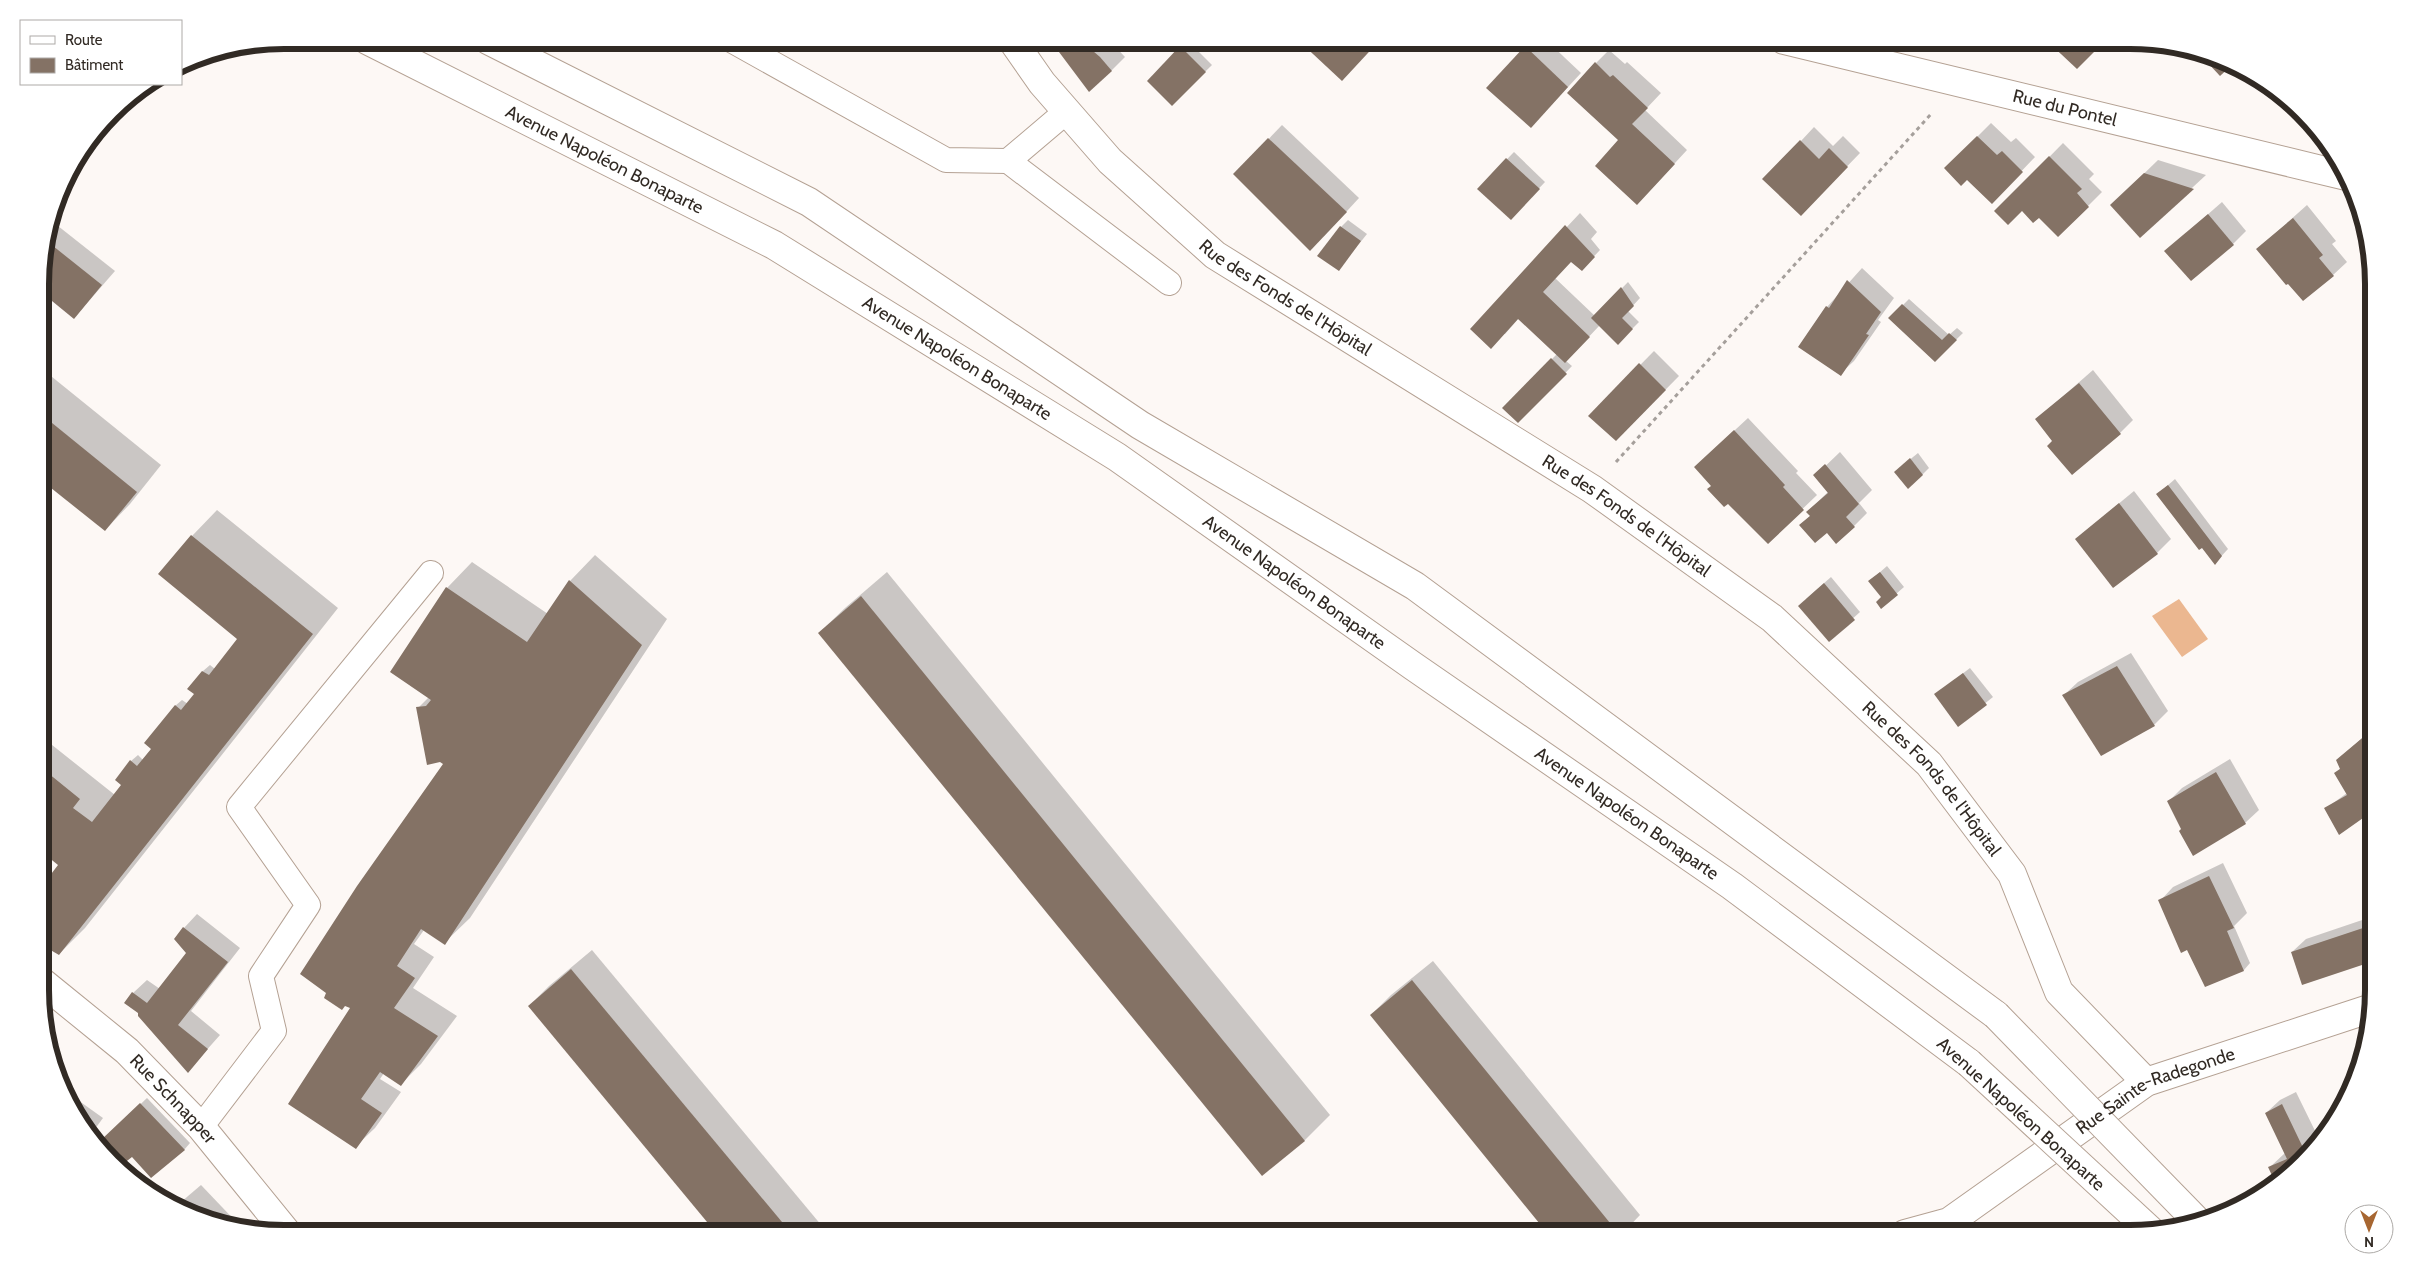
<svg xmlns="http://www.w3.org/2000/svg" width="2414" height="1274" font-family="Cabin,sans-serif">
<rect width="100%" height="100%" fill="#fdf8f5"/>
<path fill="#ebb790" d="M 2179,599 L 2208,639 L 2182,657 L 2152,616 Z"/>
<g fill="#0003">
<path d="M 1052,40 L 1109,40 L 1125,57 L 1111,71 Z"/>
<path d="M 1533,40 L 1546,40 L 1581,73 L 1544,113 L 1525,47 Z"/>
<path d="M 1188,41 L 1212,65 L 1172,104 L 1148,81 Z"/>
<path d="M 1609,50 L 1625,64 L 1627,62 L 1661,93 L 1645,110 L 1687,150 L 1651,189 L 1620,140 L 1596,63 Z"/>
<path d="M 1991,123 L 2011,142 L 2016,138 L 2035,157 L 1992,202 L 1967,178 L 1946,168 Z"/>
<path d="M 1282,125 L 1359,198 L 1324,236 L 1235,174 Z"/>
<path d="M 1814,127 L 1833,146 L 1843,136 L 1860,153 L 1801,214 L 1801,141 Z"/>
<path d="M 2063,143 L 2094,174 L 2089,179 L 2102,192 L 2058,236 L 2039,217 L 2022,210 L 1996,211 Z"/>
<path d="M 1514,152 L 1545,182 L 1511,218 L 1479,188 Z"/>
<path d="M 2158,160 L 2206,175 L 2140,236 L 2125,192 Z"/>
<path d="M 2222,202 L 2246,231 L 2233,244 L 2166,251 Z"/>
<path d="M 2307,205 L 2336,241 L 2332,244 L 2347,262 L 2333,275 L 2258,249 Z"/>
<path d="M 1580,213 L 1597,232 L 1591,239 L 1600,250 L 1581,270 L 1571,260 L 1555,278 L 1595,316 L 1628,282 L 1640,298 L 1628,311 L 1639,322 L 1618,343 L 1600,325 L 1566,361 L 1572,366 L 1518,422 L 1503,408 L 1557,354 L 1519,318 L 1505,334 L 1472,328 Z"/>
<path d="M 1348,220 L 1367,234 L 1338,270 L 1341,227 Z"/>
<path d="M 53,222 L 115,271 L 74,318 L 41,291 L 41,268 Z"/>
<path d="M 1862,268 L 1894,298 L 1878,320 L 1881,322 L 1854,361 L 1840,374 L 1827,307 Z"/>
<path d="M 1909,299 L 1949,335 L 1957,328 L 1963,333 L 1935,360 L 1890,318 Z"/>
<path d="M 1654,351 L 1679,376 L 1616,440 L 1590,416 Z"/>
<path d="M 41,368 L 161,465 L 130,504 L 105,530 L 41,478 Z"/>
<path d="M 2093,370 L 2133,420 L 2120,433 L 2053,441 L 2037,419 Z"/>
<path d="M 1748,418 L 1798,471 L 1796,473 L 1817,495 L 1768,542 L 1712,486 L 1709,454 Z"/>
<path d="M 1840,452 L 1872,490 L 1859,503 L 1867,513 L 1854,526 L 1827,531 L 1800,525 L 1811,515 L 1807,512 L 1828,492 L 1815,476 Z"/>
<path d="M 1918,453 L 1929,468 L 1922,475 L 1902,466 Z"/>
<path d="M 2175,479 L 2228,549 L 2215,563 L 2158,494 Z"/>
<path d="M 2134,491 L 2171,539 L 2157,553 L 2114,587 L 2076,539 Z"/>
<path d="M 217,510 L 338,608 L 85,928 L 59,954 L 42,944 L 42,888 L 60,865 L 42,850 L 42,737 L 115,795 L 123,785 L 131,761 L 138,755 L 143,760 L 152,748 L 175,706 L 182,700 L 188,704 L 196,694 L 189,689 L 203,671 L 210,665 L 215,669 L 239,639 L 160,574 L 192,536 Z"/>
<path d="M 595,555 L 667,619 L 470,918 L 444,943 L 424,930 L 414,944 L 434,957 L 413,988 L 457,1016 L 421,1064 L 401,1084 L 384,1073 L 380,1079 L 401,1092 L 375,1128 L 355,1147 L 352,1008 L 445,764 L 418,708 L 429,697 L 447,588 L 472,562 L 548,614 L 570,581 Z"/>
<path d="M 1887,566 L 1904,587 L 1881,607 L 1882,597 L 1870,581 Z"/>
<path d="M 887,572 L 1330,1115 L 1305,1140 L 1262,1174 L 819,633 L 845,608 Z"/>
<path d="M 1831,577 L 1860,612 L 1829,640 L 1806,599 Z"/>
<path d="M 2131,653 L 2168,711 L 2154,725 L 2101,755 L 2064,695 L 2078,682 Z"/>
<path d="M 1970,668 L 1993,697 L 1958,725 L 1936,694 Z"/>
<path d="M 2373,728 L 2373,810 L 2339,833 L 2325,809 L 2347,793 L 2335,773 L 2341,768 L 2337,761 Z"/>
<path d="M 2230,759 L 2259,810 L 2245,823 L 2183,829 L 2168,802 L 2182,788 Z"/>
<path d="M 2223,863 L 2247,913 L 2234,926 L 2250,963 L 2244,970 L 2206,986 L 2189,950 L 2160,901 L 2173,887 Z"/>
<path d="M 197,914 L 240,948 L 191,1011 L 220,1035 L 188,1071 L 133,993 L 147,980 L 160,989 L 188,953 L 184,928 Z"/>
<path d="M 2374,916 L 2374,960 L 2303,984 L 2292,952 L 2306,939 Z"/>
<path d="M 592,950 L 822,1226 L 814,1234 L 719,1234 L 529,1006 L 549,986 Z"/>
<path d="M 1433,961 L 1640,1215 L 1622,1234 L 1550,1234 L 1371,1015 L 1391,995 Z"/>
<path d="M 61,1088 L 103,1118 L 89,1137 Z"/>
<path d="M 2296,1092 L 2320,1141 L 2313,1151 L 2277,1183 L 2270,1167 L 2285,1153 L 2266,1113 L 2280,1100 Z"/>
<path d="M 147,1098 L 190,1143 L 184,1150 L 132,1155 L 103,1140 Z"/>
<path d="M 201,1185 L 242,1228 L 221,1226 L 174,1208 Z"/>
</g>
<g fill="#847265">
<path d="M 1050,40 L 1080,40 L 1100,57 L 1112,71 L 1089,92 Z"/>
<path d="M 1298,40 L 1380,40 L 1342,81 Z"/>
<path d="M 2046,40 L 2106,40 L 2077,69 Z"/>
<path d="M 1180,46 L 1206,72 L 1172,106 L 1147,81 Z"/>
<path d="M 1525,46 L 1568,87 L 1531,128 L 1486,88 Z"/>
<path d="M 2195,49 L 2233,64 L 2220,76 Z"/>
<path d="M 1595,62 L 1610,77 L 1613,75 L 1648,108 L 1632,124 L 1675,164 L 1637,205 L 1595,166 L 1618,140 L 1567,93 Z"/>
<path d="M 1977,136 L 1997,155 L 2002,151 L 2023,172 L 1992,204 L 1967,180 L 1961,186 L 1944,168 Z"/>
<path d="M 1268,138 L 1347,212 L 1310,251 L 1233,174 Z"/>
<path d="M 1800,140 L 1819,159 L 1829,148 L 1848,167 L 1801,216 L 1762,179 Z"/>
<path d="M 2049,156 L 2082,189 L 2077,193 L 2089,207 L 2058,237 L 2039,218 L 2033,223 L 2022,211 L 2008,225 L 1994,211 Z"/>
<path d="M 1506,158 L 1540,189 L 1511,220 L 1477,189 Z"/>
<path d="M 2144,173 L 2194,189 L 2140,238 L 2110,205 Z"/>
<path d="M 2208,214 L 2234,245 L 2191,281 L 2164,251 Z"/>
<path d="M 2293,218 L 2323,255 L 2319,258 L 2334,276 L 2303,301 L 2288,284 L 2286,285 L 2256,249 Z"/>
<path d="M 1565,225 L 1595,257 L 1582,271 L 1571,262 L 1543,292 L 1590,337 L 1565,363 L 1518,319 L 1491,349 L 1470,329 Z"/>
<path d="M 1340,226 L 1361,241 L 1339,271 L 1317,256 Z"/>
<path d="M 48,242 L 102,285 L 74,319 L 41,292 L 41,268 Z"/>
<path d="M 1847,280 L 1881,312 L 1866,334 L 1869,335 L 1841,376 L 1798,347 L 1826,306 L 1829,308 Z"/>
<path d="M 1621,287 L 1634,306 L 1622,318 L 1633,329 L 1618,345 L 1591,318 Z"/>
<path d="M 1902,304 L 1942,340 L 1949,333 L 1957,340 L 1935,362 L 1888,318 Z"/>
<path d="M 1551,358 L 1567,374 L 1518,423 L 1502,408 Z"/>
<path d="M 1639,363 L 1666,390 L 1616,441 L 1588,416 Z"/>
<path d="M 2079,383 L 2121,434 L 2072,475 L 2047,446 L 2052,441 L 2035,419 Z"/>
<path d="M 41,414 L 137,492 L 105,531 L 41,480 Z"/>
<path d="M 1734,430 L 1785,485 L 1783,487 L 1804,510 L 1768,544 L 1728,504 L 1724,507 L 1707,489 L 1711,486 L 1694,467 Z"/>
<path d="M 1910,458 L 1923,475 L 1908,489 L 1894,472 Z"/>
<path d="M 1825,464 L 1859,504 L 1846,517 L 1855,527 L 1836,544 L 1827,533 L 1815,543 L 1799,525 L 1810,516 L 1806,512 L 1828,493 L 1813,475 Z"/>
<path d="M 2168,485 L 2222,556 L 2215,565 L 2202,548 L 2199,550 L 2156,494 Z"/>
<path d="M 2119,503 L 2158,554 L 2113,588 L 2075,539 Z"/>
<path d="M 191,535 L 313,634 L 59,955 L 42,945 L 42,886 L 58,865 L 42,852 L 42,772 L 43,769 L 80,799 L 73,808 L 92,822 L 121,785 L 115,780 L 130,760 L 137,766 L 151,749 L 144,743 L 175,705 L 181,710 L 194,694 L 187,689 L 202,671 L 209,675 L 237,639 L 158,574 Z"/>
<path d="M 1880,572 L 1898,595 L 1881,609 L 1876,602 L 1881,597 L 1868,581 Z"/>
<path d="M 569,580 L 642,645 L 445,945 L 421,929 L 397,966 L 415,978 L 394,1008 L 438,1036 L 401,1086 L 380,1072 L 361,1099 L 382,1113 L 356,1149 L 288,1104 L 350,1008 L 345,1006 L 342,1010 L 324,998 L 326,993 L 300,974 L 357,886 L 443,764 L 440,762 L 427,765 L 416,707 L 426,706 L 431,700 L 390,672 L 446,587 L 527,642 Z"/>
<path d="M 1824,583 L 1855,620 L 1829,642 L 1798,606 Z"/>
<path d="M 861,596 L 1305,1141 L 1262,1176 L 818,633 Z"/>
<path d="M 2117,666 L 2155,726 L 2101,756 L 2062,695 Z"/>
<path d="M 1963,673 L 1987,705 L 1958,727 L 1934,694 Z"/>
<path d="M 2373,729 L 2373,811 L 2339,835 L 2324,808 L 2347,795 L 2334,773 L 2340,769 L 2336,760 Z"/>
<path d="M 2216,772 L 2246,824 L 2193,856 L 2179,831 L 2181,829 L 2167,801 Z"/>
<path d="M 2209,876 L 2234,928 L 2227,931 L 2244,971 L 2205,987 L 2187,950 L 2181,953 L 2158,900 Z"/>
<path d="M 183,927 L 228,962 L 178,1025 L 208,1049 L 188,1073 L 138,1016 L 138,1013 L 124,1003 L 132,992 L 147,1003 L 186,953 L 174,939 Z"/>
<path d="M 2363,928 L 2374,961 L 2302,985 L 2291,952 Z"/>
<path d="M 571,969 L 792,1234 L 717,1234 L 528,1006 Z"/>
<path d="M 1412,980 L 1619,1234 L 1548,1234 L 1370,1015 Z"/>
<path d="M 140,1103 L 185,1150 L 151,1178 L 132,1157 L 123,1164 L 101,1140 Z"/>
<path d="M 2282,1104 L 2307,1156 L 2276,1184 L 2268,1167 L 2287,1159 L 2265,1113 Z"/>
</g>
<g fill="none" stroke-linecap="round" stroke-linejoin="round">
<defs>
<g id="lane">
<path d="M 731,40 L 946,160 L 1008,161"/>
<path d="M 1067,111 L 1008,161 L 1169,283"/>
<path d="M 201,1127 L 274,1031 L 261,976 L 308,905 L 239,807 L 431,573"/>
</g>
<g id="street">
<path id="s1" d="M 1012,40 L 1042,83 L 1110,161 L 1215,255 L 1592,489 L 1772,618 L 1929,764 L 2012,874 L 2059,992 L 2146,1082"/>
<path id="s2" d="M 42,982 L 127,1051 L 201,1127 L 288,1234"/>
<path id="s3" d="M 1905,1234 L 1949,1222 L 2146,1082 L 2372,1008"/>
</g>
<g id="secondary">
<path id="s4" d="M 1784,40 L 2346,176"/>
</g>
<g id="primary">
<path id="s5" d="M 367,40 L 774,245 L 1117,457 L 1413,666 L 1732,886 L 1969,1063"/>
<path d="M 488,40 L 809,202 L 1140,425 L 1415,586 L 1996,1015"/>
</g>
</defs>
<use href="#lane" stroke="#b4a193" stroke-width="26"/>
<use href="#street" stroke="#b4a193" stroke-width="30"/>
<use href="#secondary" stroke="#b4a193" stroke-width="30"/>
<use href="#primary" stroke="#b4a193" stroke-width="30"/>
<path stroke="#a59f9b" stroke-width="3" stroke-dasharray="4 4" stroke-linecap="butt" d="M 1616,462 L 1932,113"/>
<use href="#lane" stroke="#fff" stroke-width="24"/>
<use href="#street" stroke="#fff" stroke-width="28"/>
<use href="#secondary" stroke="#fff" stroke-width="28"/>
<use href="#primary" stroke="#fff" stroke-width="28"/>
<defs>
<g id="primary-bridge">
<path d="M 1996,1015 L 2199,1223"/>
<path d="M 1969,1063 L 2152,1232"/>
</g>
</defs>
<use href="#primary-bridge" stroke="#b4a193" stroke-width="30" stroke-linecap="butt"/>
<use href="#primary-bridge" stroke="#fff" stroke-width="28"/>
</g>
<g text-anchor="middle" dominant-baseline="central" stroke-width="4" stroke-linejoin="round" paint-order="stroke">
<g font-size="18" fill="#312a24" stroke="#fff">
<text stroke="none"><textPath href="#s4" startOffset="289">Rue du Pontel</textPath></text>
<text stroke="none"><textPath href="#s5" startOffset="266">Avenue Napoléon Bonaparte</textPath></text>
<text stroke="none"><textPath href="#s1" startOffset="379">Rue des Fonds de l'Hôpital</textPath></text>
<text stroke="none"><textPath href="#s5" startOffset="671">Avenue Napoléon Bonaparte</textPath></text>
<text stroke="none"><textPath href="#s1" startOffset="784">Rue des Fonds de l'Hôpital</textPath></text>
<text stroke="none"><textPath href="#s5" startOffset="1076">Avenue Napoléon Bonaparte</textPath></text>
<text stroke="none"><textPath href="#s1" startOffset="1189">Rue des Fonds de l'Hôpital</textPath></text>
<text stroke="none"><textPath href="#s5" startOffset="1481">Avenue Napoléon Bonaparte</textPath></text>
<text stroke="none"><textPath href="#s3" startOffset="292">Rue Sainte-Radegonde</textPath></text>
<text stroke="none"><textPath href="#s2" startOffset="176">Rue Schnapper</textPath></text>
<text transform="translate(2021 1114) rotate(42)">Avenue Napoléon Bonaparte</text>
</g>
</g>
<path d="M0 0H2414V1274H0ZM284 49H2130A235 235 0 0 1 2365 284V990A235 235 0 0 1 2130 1225H284A235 235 0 0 1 49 990V284A235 235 0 0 1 284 49Z" fill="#fff" fill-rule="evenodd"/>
<path fill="none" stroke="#312a24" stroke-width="6" d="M284 49H2130A235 235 0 0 1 2365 284V990A235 235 0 0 1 2130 1225H284A235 235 0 0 1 49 990V284A235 235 0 0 1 284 49Z"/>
<rect x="20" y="20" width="162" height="65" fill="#ffffff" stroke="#adaaa7"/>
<rect x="30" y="36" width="25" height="8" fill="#ffffff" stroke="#adaaa7"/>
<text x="65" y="45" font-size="15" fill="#312a24">Route</text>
<rect x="30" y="58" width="25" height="15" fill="#847265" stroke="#adaaa7"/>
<text x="65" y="70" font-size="15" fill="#312a24">Bâtiment</text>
<g transform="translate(2369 1229) rotate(180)"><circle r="24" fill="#ffffff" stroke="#adaaa7"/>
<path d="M0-4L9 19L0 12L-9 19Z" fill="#a76631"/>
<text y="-8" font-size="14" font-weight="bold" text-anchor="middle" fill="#312a24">N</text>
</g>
</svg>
